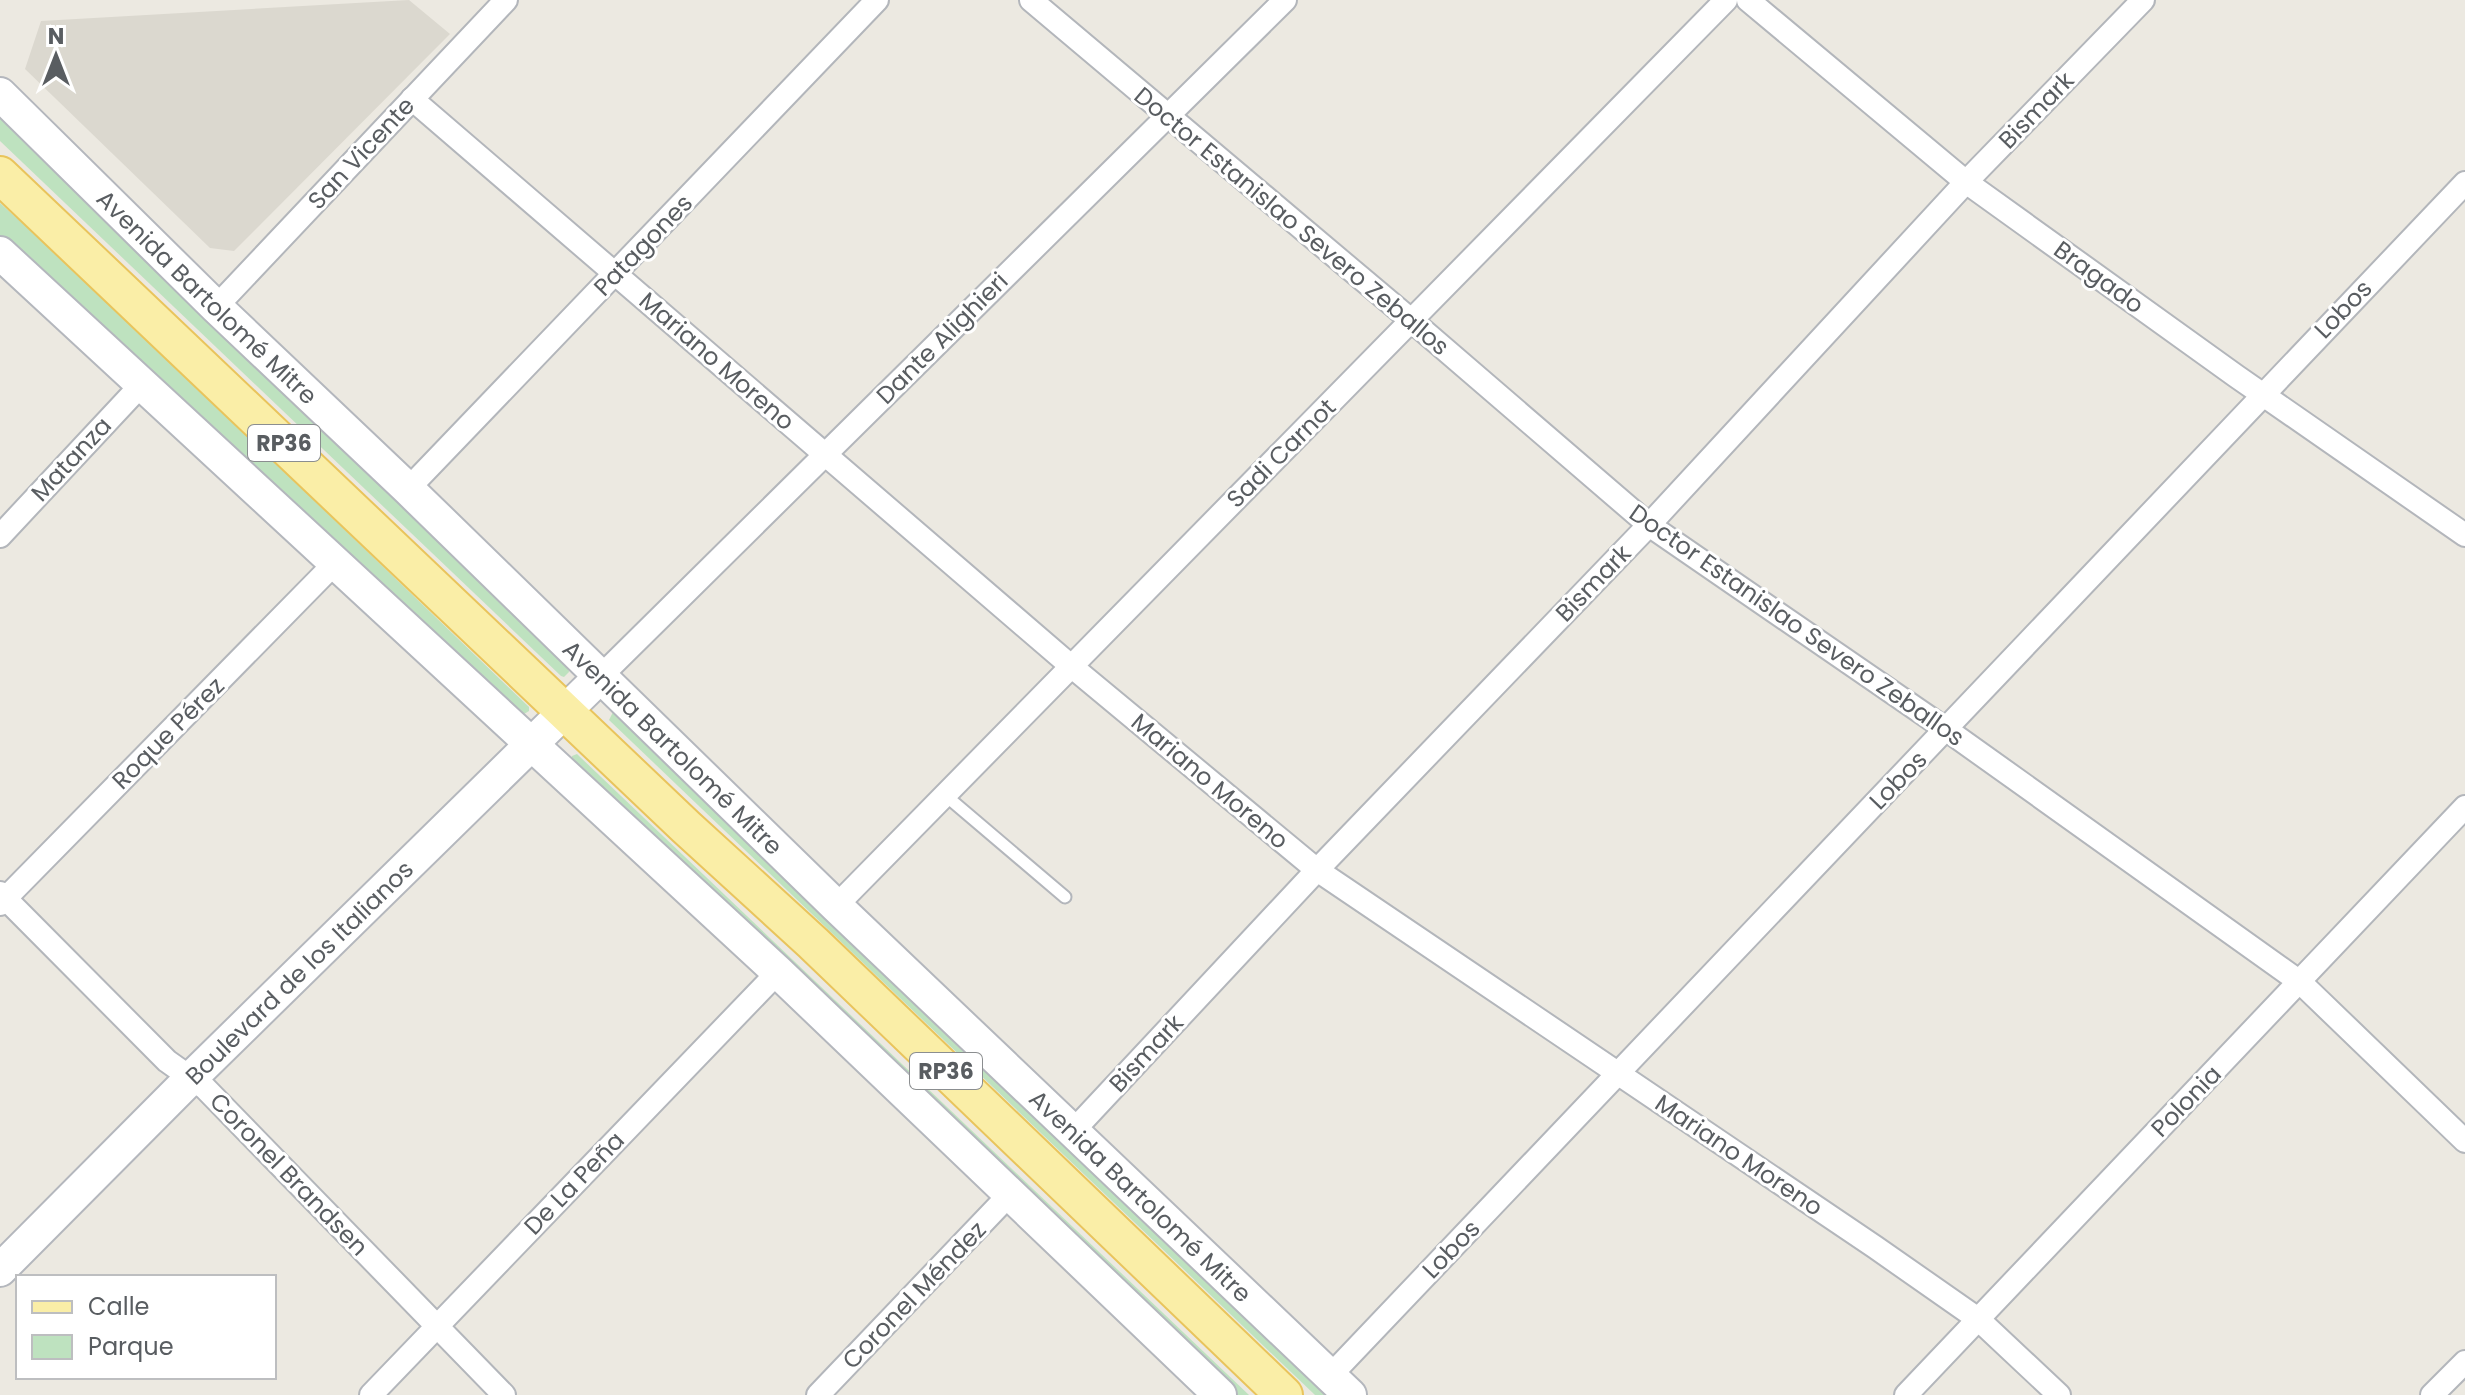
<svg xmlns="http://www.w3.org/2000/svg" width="2465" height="1395" font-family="Poppins,sans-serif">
<rect width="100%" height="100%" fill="#ece9e1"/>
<path fill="#dbd8cf" d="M 409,0 L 450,34 L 234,251 L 210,248 L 25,69 L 41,21 Z"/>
<g fill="#bee2bf">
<path d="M 0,112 L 568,666 L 569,672 L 564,677 L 561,676 L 0,141 Z"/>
<path d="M 0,203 L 80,275 L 529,707 L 529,711 L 524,714 L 521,712 L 0,236 Z"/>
<path d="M 613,712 L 619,715 L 1330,1395 L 1315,1395 L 609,720 Z"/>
<path d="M 577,754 L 1249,1395 L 1238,1395 L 572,761 L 572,756 Z"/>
</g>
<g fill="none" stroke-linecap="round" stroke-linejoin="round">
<defs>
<path id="lane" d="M 945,795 L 1065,897"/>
<g id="street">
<path d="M 1031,0 L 1412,321 L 1649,525 L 1947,730 L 2300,982 L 2465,1141"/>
<path d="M 1748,0 L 1966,182 L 2236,376 L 2465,535"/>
<path d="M 412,99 L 1071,666 L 1317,870 L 1875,1247 L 1978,1319 L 2059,1395"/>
<path d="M 216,307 L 506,0"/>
<path d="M 408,489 L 877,0"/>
<path d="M 0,536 L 143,383"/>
<path d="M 600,677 L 1285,0"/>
<path d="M 0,893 L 167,1061 L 205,1088 L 504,1395"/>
<path d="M 0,904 L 335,563"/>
<path d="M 836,906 L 1726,0"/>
<path d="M 1074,1130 L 1317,870 L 1649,525 L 1966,182 L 2143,0"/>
<path d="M 1330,1376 L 2465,183"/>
<path d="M 371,1395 L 778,972"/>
<path d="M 818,1395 L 1009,1195"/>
<path d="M 1906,1395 L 2465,807"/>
<path d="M 2432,1395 L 2465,1362"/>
</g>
<g id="secondary">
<path id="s1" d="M 0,94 L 216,307 L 408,489 L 836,906 L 1350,1395"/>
<path d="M 0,253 L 778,972 L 1220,1395"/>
<path id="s2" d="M 0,1270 L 191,1078 L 600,677"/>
</g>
<path id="primary" d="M 0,175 L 686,827 L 813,943 L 1284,1395"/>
</defs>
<use href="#lane" stroke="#b3b6bb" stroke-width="15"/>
<use href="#street" stroke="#b3b6bb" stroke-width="26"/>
<use href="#secondary" stroke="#b4b7bd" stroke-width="36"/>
<use href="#primary" stroke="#e9c45c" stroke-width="40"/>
<use href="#lane" stroke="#fff" stroke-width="11"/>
<use href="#street" stroke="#fff" stroke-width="22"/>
<use href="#secondary" stroke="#fff" stroke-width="32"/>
<use href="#primary" stroke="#faeea7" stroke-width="36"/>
</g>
<g text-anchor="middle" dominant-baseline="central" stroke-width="6" stroke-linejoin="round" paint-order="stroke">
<g fill="#fff" stroke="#8b8e90" stroke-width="2">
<rect x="248" y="425" width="72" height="36" rx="6"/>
<rect x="910" y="1053" width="72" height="36" rx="6"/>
</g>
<g font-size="22" font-weight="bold" fill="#595d61">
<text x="284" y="443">RP36</text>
<text x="946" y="1071">RP36</text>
</g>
<g font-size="24" fill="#595d61" stroke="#fff">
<text transform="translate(2036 110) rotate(-46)">Bismark</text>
<text transform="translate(361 153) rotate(-47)">San Vicente</text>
<text transform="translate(1292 221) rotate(40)">Doctor Estanislao Severo Zeballos</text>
<text transform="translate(643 245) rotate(-46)">Patagones</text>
<text transform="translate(2099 277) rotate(36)">Bragado</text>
<text stroke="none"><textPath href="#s1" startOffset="290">Avenida Bartolomé Mitre</textPath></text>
<text transform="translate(2343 309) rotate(-46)">Lobos</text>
<text transform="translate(942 338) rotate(-45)">Dante Alighieri</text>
<text transform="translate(717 361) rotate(41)">Mariano Moreno</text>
<text transform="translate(1281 453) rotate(-45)">Sadi Carnot</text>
<text transform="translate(71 459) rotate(-47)">Matanza</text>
<text transform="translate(1593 583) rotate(-46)">Bismark</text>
<text transform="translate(1797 625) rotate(35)">Doctor Estanislao Severo Zeballos</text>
<text transform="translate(168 733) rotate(-45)">Roque Pérez</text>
<text stroke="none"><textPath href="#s1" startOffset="938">Avenida Bartolomé Mitre</textPath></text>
<text transform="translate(1898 780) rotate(-46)">Lobos</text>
<text transform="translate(1210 781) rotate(40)">Mariano Moreno</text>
<text stroke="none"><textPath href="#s2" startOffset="422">Boulevard de los Italianos</textPath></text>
<text transform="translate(1146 1053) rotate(-47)">Bismark</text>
<text transform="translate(2186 1101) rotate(-46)">Polonia</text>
<text transform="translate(1739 1155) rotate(34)">Mariano Moreno</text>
<text transform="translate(289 1174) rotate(46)">Coronel Brandsen</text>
<text transform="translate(574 1183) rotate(-46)">De La Peña</text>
<text stroke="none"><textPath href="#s1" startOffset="1586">Avenida Bartolomé Mitre</textPath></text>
<text transform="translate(1451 1249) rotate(-46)">Lobos</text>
<text transform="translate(914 1295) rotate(-46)">Coronel Méndez</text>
</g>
</g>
<rect x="16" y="1275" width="260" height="104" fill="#ffffff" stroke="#bdbec0" stroke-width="2"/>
<rect x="32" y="1301" width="40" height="12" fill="#faeea7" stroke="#bdbec0" stroke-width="2"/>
<text x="88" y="1315" font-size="24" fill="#595d61">Calle</text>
<rect x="32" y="1335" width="40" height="24" fill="#bee2bf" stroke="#bdbec0" stroke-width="2"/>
<text x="88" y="1355" font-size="24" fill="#595d61">Parque</text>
<g transform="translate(56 56)" stroke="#ffffff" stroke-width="6" paint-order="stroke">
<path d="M0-6L14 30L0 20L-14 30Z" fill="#595d61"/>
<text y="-12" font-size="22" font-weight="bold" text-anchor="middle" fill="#595d61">N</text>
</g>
</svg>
